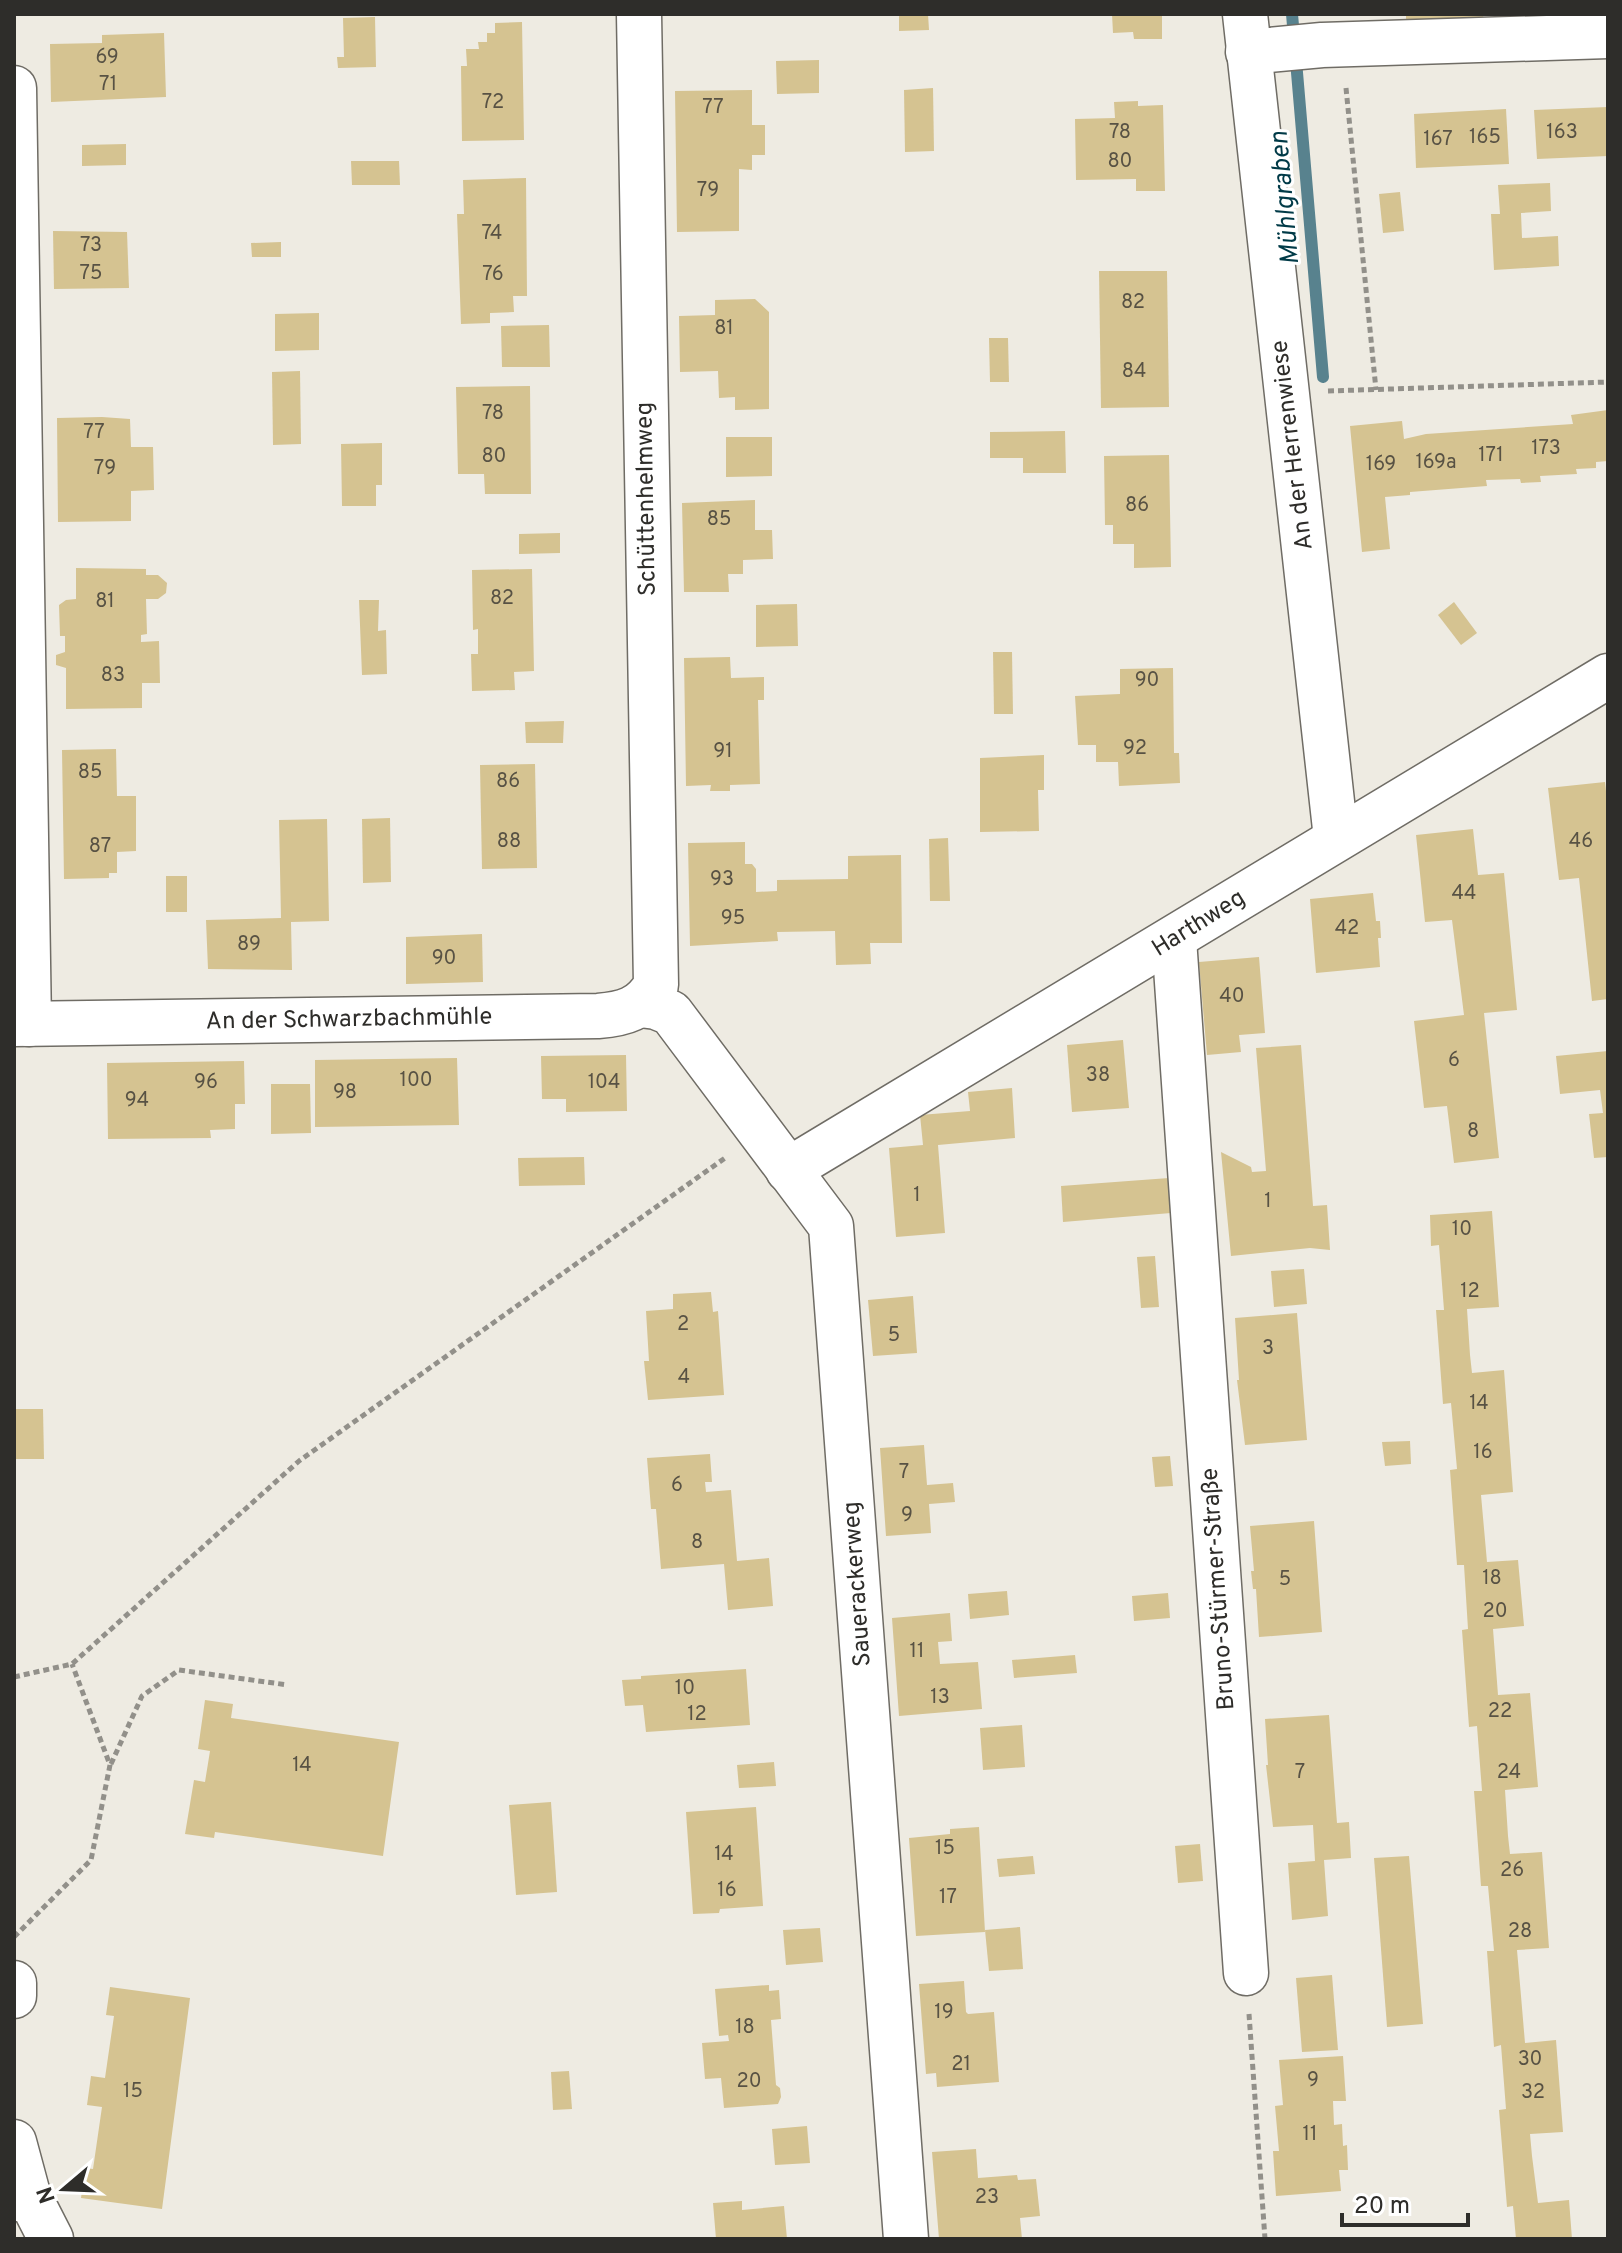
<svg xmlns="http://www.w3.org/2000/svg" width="1622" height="2253" font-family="Overpass,sans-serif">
<rect width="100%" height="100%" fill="#eeebe2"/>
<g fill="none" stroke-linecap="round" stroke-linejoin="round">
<path stroke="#58828e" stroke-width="12" d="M 1292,14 L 1323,377"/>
</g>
<g fill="#d5c391">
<path d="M 899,14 L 928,14 L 929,30 L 899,31 Z"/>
<path d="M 1112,14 L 1162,14 L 1162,39 L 1134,39 L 1133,32 L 1113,33 Z"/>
<path d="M 1406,14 L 1483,14 L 1484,23 L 1406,27 Z"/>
<path d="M 375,17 L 376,67 L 338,68 L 337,57 L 344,57 L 343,18 Z"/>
<path d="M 522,22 L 524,140 L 462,141 L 461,66 L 467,66 L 466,49 L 479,49 L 478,42 L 487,42 L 487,33 L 495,33 L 495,23 Z"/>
<path d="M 164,33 L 166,97 L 51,102 L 50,44 L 102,43 L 102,35 Z"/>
<path d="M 819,60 L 819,93 L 777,94 L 776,61 Z"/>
<path d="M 933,88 L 934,151 L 905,152 L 904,90 Z"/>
<path d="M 752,90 L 752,125 L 765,125 L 765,155 L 752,155 L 752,170 L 739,169 L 739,231 L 677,232 L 675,91 Z"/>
<path d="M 1138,101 L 1138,106 L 1163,105 L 1165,191 L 1136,191 L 1136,179 L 1076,180 L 1075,119 L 1115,118 L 1114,102 Z"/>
<path d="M 1608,107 L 1608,156 L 1537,159 L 1534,110 Z"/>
<path d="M 1506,109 L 1509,164 L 1416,168 L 1414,114 Z"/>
<path d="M 126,144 L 126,165 L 82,166 L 82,145 Z"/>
<path d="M 351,161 L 399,161 L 400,185 L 352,185 Z"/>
<path d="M 526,178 L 527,296 L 513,296 L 514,312 L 490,313 L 490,323 L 461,324 L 457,214 L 464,214 L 463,180 Z"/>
<path d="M 1550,183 L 1551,211 L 1521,213 L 1522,238 L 1558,236 L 1559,266 L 1494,270 L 1491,214 L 1500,214 L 1498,185 Z"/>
<path d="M 1400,192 L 1404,231 L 1383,233 L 1379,194 Z"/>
<path d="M 53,231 L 127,232 L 129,288 L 54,289 Z"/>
<path d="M 281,242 L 281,257 L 252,257 L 251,243 Z"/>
<path d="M 1099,271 L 1167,271 L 1169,407 L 1101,408 Z"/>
<path d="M 755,299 L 769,312 L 769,409 L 735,410 L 735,397 L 719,398 L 718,371 L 680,372 L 679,316 L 715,315 L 715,300 Z"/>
<path d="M 319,313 L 319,350 L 275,351 L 275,314 Z"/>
<path d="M 549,325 L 550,367 L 502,367 L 501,326 Z"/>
<path d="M 989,338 L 1008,338 L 1009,382 L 990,382 Z"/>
<path d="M 300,371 L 301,444 L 273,445 L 272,372 Z"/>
<path d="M 530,386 L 531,494 L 485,494 L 484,474 L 458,474 L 456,387 Z"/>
<path d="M 1608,410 L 1608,461 L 1596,462 L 1596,468 L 1576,469 L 1577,474 L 1540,476 L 1541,482 L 1521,483 L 1520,479 L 1486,480 L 1487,486 L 1410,492 L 1410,495 L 1385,497 L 1390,549 L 1362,552 L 1350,426 L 1402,421 L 1404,439 L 1426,434 L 1573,424 L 1571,415 Z"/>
<path d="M 102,417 L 130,419 L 131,447 L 153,447 L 154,490 L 131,491 L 131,521 L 58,522 L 57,418 Z"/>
<path d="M 1065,431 L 1066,473 L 1023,473 L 1023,458 L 990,458 L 990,432 Z"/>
<path d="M 726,437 L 772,437 L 772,476 L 726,477 Z"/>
<path d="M 382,443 L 382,485 L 376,485 L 376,506 L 342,506 L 341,444 Z"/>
<path d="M 1169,455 L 1171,567 L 1134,568 L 1134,544 L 1113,544 L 1113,525 L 1105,525 L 1104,456 Z"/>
<path d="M 755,500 L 755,530 L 772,530 L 773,559 L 743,560 L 743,574 L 728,574 L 729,592 L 684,592 L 682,503 Z"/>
<path d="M 560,533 L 560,553 L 519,554 L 519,534 Z"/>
<path d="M 76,568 L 146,569 L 146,575 L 158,575 L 167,583 L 166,593 L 158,599 L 146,599 L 147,634 L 141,635 L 141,642 L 159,641 L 160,683 L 142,683 L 142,708 L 66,709 L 66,668 L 56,665 L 56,655 L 65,652 L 65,636 L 60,636 L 59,605 L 66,600 L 76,599 Z"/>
<path d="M 532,569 L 534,671 L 514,672 L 515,690 L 472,691 L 471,654 L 478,654 L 478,629 L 473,630 L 472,570 Z"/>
<path d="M 359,600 L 379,600 L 378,631 L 386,630 L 387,674 L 362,675 Z"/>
<path d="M 1454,602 L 1477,633 L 1461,645 L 1438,615 Z"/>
<path d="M 797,604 L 798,646 L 756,647 L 756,605 Z"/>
<path d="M 993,652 L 1012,652 L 1013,714 L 994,714 Z"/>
<path d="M 730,657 L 731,678 L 764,677 L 764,700 L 758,700 L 760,784 L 730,785 L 730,791 L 710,791 L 711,785 L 686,786 L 684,658 Z"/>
<path d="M 1173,668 L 1174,753 L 1179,753 L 1180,783 L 1119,786 L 1118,762 L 1096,762 L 1096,745 L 1078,745 L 1075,696 L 1120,694 L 1120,669 Z"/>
<path d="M 564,721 L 563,743 L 526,743 L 525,722 Z"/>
<path d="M 116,749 L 117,796 L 136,796 L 136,851 L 117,852 L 117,873 L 109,873 L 109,878 L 64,879 L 62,750 Z"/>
<path d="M 1044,755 L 1044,790 L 1038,790 L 1039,831 L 980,832 L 980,758 Z"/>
<path d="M 535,764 L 537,868 L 482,869 L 480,765 Z"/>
<path d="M 1605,782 L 1608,809 L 1608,999 L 1592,1001 L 1579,878 L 1559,880 L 1548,788 Z"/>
<path d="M 390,818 L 391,882 L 363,883 L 362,819 Z"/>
<path d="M 327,819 L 329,921 L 291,922 L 292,970 L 208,969 L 206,920 L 281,918 L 279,820 Z"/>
<path d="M 1473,829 L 1478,875 L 1504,873 L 1517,1010 L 1484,1013 L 1499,1158 L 1454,1163 L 1447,1106 L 1424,1108 L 1414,1021 L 1464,1015 L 1452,920 L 1425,922 L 1416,835 Z"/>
<path d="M 948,838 L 950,901 L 930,901 L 929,839 Z"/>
<path d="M 745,842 L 745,864 L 752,864 L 756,869 L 756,892 L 777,891 L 777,880 L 848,879 L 848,856 L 901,855 L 902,943 L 870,943 L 871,964 L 836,965 L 835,931 L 777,932 L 778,941 L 690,946 L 688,843 Z"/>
<rect x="166" y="876" width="21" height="36"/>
<path d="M 1373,893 L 1376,921 L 1380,921 L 1381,938 L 1378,938 L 1380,967 L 1316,973 L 1310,899 Z"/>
<path d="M 482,934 L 483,982 L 406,984 L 406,937 Z"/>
<path d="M 1259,957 L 1265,1033 L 1239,1035 L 1241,1052 L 1207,1055 L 1199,962 Z"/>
<path d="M 1123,1040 L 1129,1108 L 1072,1112 L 1067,1045 Z"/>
<path d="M 1301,1045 L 1313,1206 L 1327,1205 L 1330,1250 L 1310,1248 L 1231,1256 L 1221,1152 L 1251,1167 L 1252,1172 L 1266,1171 L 1256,1048 Z"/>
<path d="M 1608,1051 L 1608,1157 L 1594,1158 L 1589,1114 L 1603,1113 L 1600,1090 L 1560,1094 L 1556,1056 Z"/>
<path d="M 626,1055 L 627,1111 L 566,1112 L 566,1099 L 542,1099 L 541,1056 Z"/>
<path d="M 457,1058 L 459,1125 L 315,1127 L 315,1060 Z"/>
<path d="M 244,1061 L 245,1104 L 235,1104 L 235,1129 L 210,1130 L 211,1138 L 108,1139 L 107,1063 Z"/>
<path d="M 271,1084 L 310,1084 L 311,1133 L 271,1134 Z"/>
<path d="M 1012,1088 L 1015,1138 L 938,1145 L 945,1233 L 896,1237 L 889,1148 L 923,1145 L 920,1115 L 970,1111 L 968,1092 Z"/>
<path d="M 584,1157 L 585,1185 L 519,1186 L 518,1158 Z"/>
<path d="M 1169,1178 L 1171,1213 L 1063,1222 L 1061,1186 Z"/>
<path d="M 1492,1211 L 1499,1307 L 1467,1309 L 1470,1355 L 1472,1373 L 1504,1370 L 1513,1492 L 1481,1495 L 1487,1562 L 1518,1560 L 1524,1626 L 1493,1629 L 1498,1695 L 1530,1693 L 1538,1787 L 1505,1790 L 1508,1836 L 1510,1854 L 1542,1852 L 1549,1948 L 1517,1950 L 1521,1996 L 1525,2043 L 1556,2040 L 1563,2132 L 1530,2134 L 1532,2156 L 1538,2203 L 1569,2200 L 1572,2239 L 1516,2239 L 1513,2206 L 1507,2207 L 1499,2110 L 1506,2109 L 1501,2045 L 1494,2047 L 1487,1951 L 1494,1951 L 1488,1886 L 1481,1886 L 1474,1791 L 1482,1791 L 1477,1726 L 1469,1727 L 1462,1630 L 1468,1629 L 1464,1565 L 1457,1565 L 1450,1470 L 1457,1469 L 1451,1403 L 1443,1404 L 1436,1310 L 1444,1310 L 1439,1245 L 1431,1246 L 1430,1215 Z"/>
<path d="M 1155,1256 L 1159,1307 L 1141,1308 L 1137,1257 Z"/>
<path d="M 1304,1269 L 1307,1304 L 1274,1307 L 1271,1271 Z"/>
<path d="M 711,1292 L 713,1312 L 718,1311 L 724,1395 L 648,1400 L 644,1361 L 649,1361 L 646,1311 L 673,1309 L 673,1294 Z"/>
<path d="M 913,1296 L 917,1353 L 873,1356 L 868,1300 Z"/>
<path d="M 1297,1313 L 1307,1440 L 1245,1445 L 1237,1380 L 1239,1380 L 1235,1318 Z"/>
<path d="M 14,1409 L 43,1409 L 44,1459 L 14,1459 Z"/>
<path d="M 1410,1441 L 1411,1464 L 1385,1466 L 1382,1442 Z"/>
<path d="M 924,1445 L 927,1485 L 953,1483 L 955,1502 L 929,1504 L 931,1533 L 886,1536 L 880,1448 Z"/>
<path d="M 710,1454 L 712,1482 L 705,1482 L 706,1492 L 731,1490 L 737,1561 L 769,1558 L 773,1606 L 728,1610 L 724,1564 L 661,1569 L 656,1509 L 651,1509 L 647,1458 Z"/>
<path d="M 1170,1456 L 1173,1486 L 1155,1487 L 1152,1457 Z"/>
<path d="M 1314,1521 L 1322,1632 L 1259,1637 L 1256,1589 L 1253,1589 L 1251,1571 L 1254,1571 L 1250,1526 Z"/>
<path d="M 1007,1591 L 1009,1615 L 970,1619 L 968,1594 Z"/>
<path d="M 1168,1593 L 1170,1618 L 1134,1621 L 1132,1596 Z"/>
<path d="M 950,1613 L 952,1641 L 938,1642 L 940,1664 L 978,1662 L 982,1709 L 899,1716 L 892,1618 Z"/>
<path d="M 1075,1655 L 1077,1673 L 1014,1678 L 1012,1660 Z"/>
<path d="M 746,1669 L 750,1725 L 646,1732 L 643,1705 L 625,1706 L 622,1680 L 641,1679 L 641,1676 Z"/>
<path d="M 205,1700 L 233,1704 L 231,1718 L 399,1742 L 383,1856 L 215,1832 L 214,1838 L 185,1834 L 194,1780 L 205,1782 L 210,1751 L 198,1749 Z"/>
<path d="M 1329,1715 L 1337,1823 L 1349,1822 L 1351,1858 L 1324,1860 L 1328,1916 L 1292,1920 L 1288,1863 L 1315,1861 L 1313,1825 L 1273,1827 L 1266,1765 L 1268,1765 L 1265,1719 Z"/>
<path d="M 1022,1725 L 1025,1767 L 983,1770 L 980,1728 Z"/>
<path d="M 774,1762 L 776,1786 L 739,1788 L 737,1765 Z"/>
<path d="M 551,1802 L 557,1892 L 516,1895 L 509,1805 Z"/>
<path d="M 756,1807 L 763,1906 L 720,1909 L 719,1913 L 693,1914 L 686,1812 Z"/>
<path d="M 979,1827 L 985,1932 L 916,1936 L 909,1838 L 950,1834 L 950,1829 Z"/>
<path d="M 1200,1844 L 1203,1881 L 1178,1883 L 1175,1846 Z"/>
<path d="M 1033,1856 L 1035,1874 L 999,1877 L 997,1859 Z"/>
<path d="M 1409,1856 L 1423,2024 L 1387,2027 L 1374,1858 Z"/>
<path d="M 1020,1927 L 1023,1969 L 989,1971 L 985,1930 Z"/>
<path d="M 820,1928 L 823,1962 L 786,1965 L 783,1930 Z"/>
<path d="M 1332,1975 L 1338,2050 L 1302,2052 L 1296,1978 Z"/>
<path d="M 964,1981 L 966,2012 L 968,2014 L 994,2012 L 999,2082 L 937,2087 L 936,2073 L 926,2074 L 919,1984 Z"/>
<path d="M 769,1985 L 769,1991 L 779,1990 L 781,2019 L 771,2020 L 776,2085 L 780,2088 L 781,2097 L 778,2104 L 724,2108 L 721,2078 L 705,2079 L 702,2043 L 729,2041 L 728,2035 L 719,2036 L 715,1989 Z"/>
<path d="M 110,1987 L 190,1998 L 162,2209 L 81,2198 L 85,2168 L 93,2169 L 102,2107 L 87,2105 L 91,2076 L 105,2078 L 114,2016 L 106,2015 Z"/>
<path d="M 1343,2056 L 1346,2101 L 1333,2101 L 1334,2125 L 1342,2124 L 1343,2146 L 1347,2145 L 1348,2170 L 1339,2170 L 1341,2191 L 1276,2196 L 1273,2151 L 1279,2151 L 1275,2106 L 1283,2105 L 1279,2060 Z"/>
<path d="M 569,2071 L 572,2109 L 553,2110 L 551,2072 Z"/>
<path d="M 807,2126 L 810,2163 L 775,2165 L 772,2129 Z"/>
<path d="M 976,2149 L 978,2178 L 1017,2175 L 1018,2180 L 1036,2179 L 1040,2216 L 1020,2218 L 1022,2239 L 939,2239 L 932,2152 Z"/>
<path d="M 742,2201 L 742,2210 L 784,2206 L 787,2239 L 716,2239 L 713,2203 Z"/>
</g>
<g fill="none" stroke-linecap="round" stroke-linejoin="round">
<defs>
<g id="minor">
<path d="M 1245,14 L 1336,838"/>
<path d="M 1248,52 L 1322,45 L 1608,36"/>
<path d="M 14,88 L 29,1024"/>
<path d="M 1174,939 L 1246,1973"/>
<path d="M 640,1005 L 656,1007 L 671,1013 L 831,1226 L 906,2239"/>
<path d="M 14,1024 L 598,1016 C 624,1014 642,1009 656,985 L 639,14"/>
<path d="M 788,1170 C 1062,1006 1334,839 1608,676"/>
<path d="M 14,1983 L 14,1996"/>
<path d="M 14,2142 L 28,2194"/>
<path d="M 14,2199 L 28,2194 L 51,2239"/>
</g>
</defs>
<use href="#minor" stroke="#6f6c65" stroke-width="47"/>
<g stroke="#92908a" stroke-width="5" stroke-dasharray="6 4" stroke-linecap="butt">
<path d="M 1346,88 L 1376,390"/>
<path d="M 1328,391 L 1608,382"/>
<path d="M 14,1677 L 72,1664 L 299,1461 L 725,1158"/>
<path d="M 111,1764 L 142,1696 L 179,1670 L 288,1685"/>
<path d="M 14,1937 L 91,1860 L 110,1765 L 72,1664"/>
<path d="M 1249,2014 L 1265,2239"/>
</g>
<use href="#minor" stroke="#fff" stroke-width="44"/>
</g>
<g text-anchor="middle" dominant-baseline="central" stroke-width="6" stroke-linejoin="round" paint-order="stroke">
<g font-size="20" fill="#585244">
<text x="107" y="58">69</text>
<text x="108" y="85">71</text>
<text x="493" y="103">72</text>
<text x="713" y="108">77</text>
<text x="1120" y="133">78</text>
<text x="1562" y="133">163</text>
<text x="1485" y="138">165</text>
<text x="1438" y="140">167</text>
<text x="1120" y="162">80</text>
<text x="708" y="191">79</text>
<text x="492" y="234">74</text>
<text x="91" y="246">73</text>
<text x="91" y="274">75</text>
<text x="493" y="275">76</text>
<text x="1133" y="303">82</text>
<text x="724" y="329">81</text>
<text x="1134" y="372">84</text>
<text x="493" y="414">78</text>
<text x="94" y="433">77</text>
<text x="1546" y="449">173</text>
<text x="1491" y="456">171</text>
<text x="494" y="457">80</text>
<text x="1436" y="463">169a</text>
<text x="1381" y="465">169</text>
<text x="105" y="469">79</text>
<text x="1137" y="506">86</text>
<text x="719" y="520">85</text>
<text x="502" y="599">82</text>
<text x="105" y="602">81</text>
<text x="113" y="676">83</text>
<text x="1147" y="681">90</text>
<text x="1135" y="749">92</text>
<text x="723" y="752">91</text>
<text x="90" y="773">85</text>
<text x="508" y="782">86</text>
<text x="509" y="842">88</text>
<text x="1581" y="842">46</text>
<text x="100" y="847">87</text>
<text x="722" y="880">93</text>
<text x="1464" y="894">44</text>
<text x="733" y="919">95</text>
<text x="1347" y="929">42</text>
<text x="249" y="945">89</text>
<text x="444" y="959">90</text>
<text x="1232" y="997">40</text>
<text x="1454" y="1061">6</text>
<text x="1098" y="1076">38</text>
<text x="416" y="1081">100</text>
<text x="206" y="1083">96</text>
<text x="604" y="1083">104</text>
<text x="345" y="1093">98</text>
<text x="137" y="1101">94</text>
<text x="1473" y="1132">8</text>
<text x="917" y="1196">1</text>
<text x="1268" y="1202">1</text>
<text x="1462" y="1230">10</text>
<text x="1470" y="1292">12</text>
<text x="683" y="1325">2</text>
<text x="894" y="1336">5</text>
<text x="1268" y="1349">3</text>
<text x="684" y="1378">4</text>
<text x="1479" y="1404">14</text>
<text x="1483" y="1453">16</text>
<text x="904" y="1473">7</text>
<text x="677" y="1486">6</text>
<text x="907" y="1516">9</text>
<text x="697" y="1543">8</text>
<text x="1492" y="1579">18</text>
<text x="1285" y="1580">5</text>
<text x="1495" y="1612">20</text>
<text x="917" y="1652">11</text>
<text x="685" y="1689">10</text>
<text x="940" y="1698">13</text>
<text x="1500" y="1712">22</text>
<text x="697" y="1715">12</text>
<text x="302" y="1766">14</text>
<text x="1300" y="1773">7</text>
<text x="1509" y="1773">24</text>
<text x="945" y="1849">15</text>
<text x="724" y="1855">14</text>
<text x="1512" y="1871">26</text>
<text x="727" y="1891">16</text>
<text x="948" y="1898">17</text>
<text x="1520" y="1932">28</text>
<text x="944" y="2013">19</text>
<text x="745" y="2028">18</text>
<text x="1530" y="2060">30</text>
<text x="961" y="2065">21</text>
<text x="1313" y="2081">9</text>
<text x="749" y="2082">20</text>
<text x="133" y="2092">15</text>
<text x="1533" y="2093">32</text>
<text x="1310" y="2135">11</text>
<text x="987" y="2198">23</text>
</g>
<g font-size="24" fill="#2e2d2a" stroke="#fff">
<text transform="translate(1293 445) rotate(-97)">An der Herrenwiese</text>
<text transform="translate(647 499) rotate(-91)">Schüttenhelmweg</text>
<text transform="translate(1199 924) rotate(-32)">Harthweg</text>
<text transform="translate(349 1020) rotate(-1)">An der Schwarzbachmühle</text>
<text transform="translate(858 1584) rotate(-94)">Sauerackerweg</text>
<text transform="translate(1219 1589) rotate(-94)">Bruno-Stürmer-Straße</text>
</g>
<g font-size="26" font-style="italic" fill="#003a47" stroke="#fff">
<text transform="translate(1286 198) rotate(-95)">Mühlgraben</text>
</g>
</g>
<rect width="1622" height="2253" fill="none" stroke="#2e2d2a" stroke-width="32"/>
<g transform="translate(64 2189) rotate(251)" stroke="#ffffff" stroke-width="6" paint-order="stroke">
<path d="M0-6L14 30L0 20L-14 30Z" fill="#2e2d2a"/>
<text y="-12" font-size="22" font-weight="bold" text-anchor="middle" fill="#2e2d2a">N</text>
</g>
<path d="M1342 2213v12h126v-12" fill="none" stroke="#2e2d2a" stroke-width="4"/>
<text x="1354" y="2213" font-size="24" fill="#2e2d2a" stroke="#ffffff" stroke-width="6" paint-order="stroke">20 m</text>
</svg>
